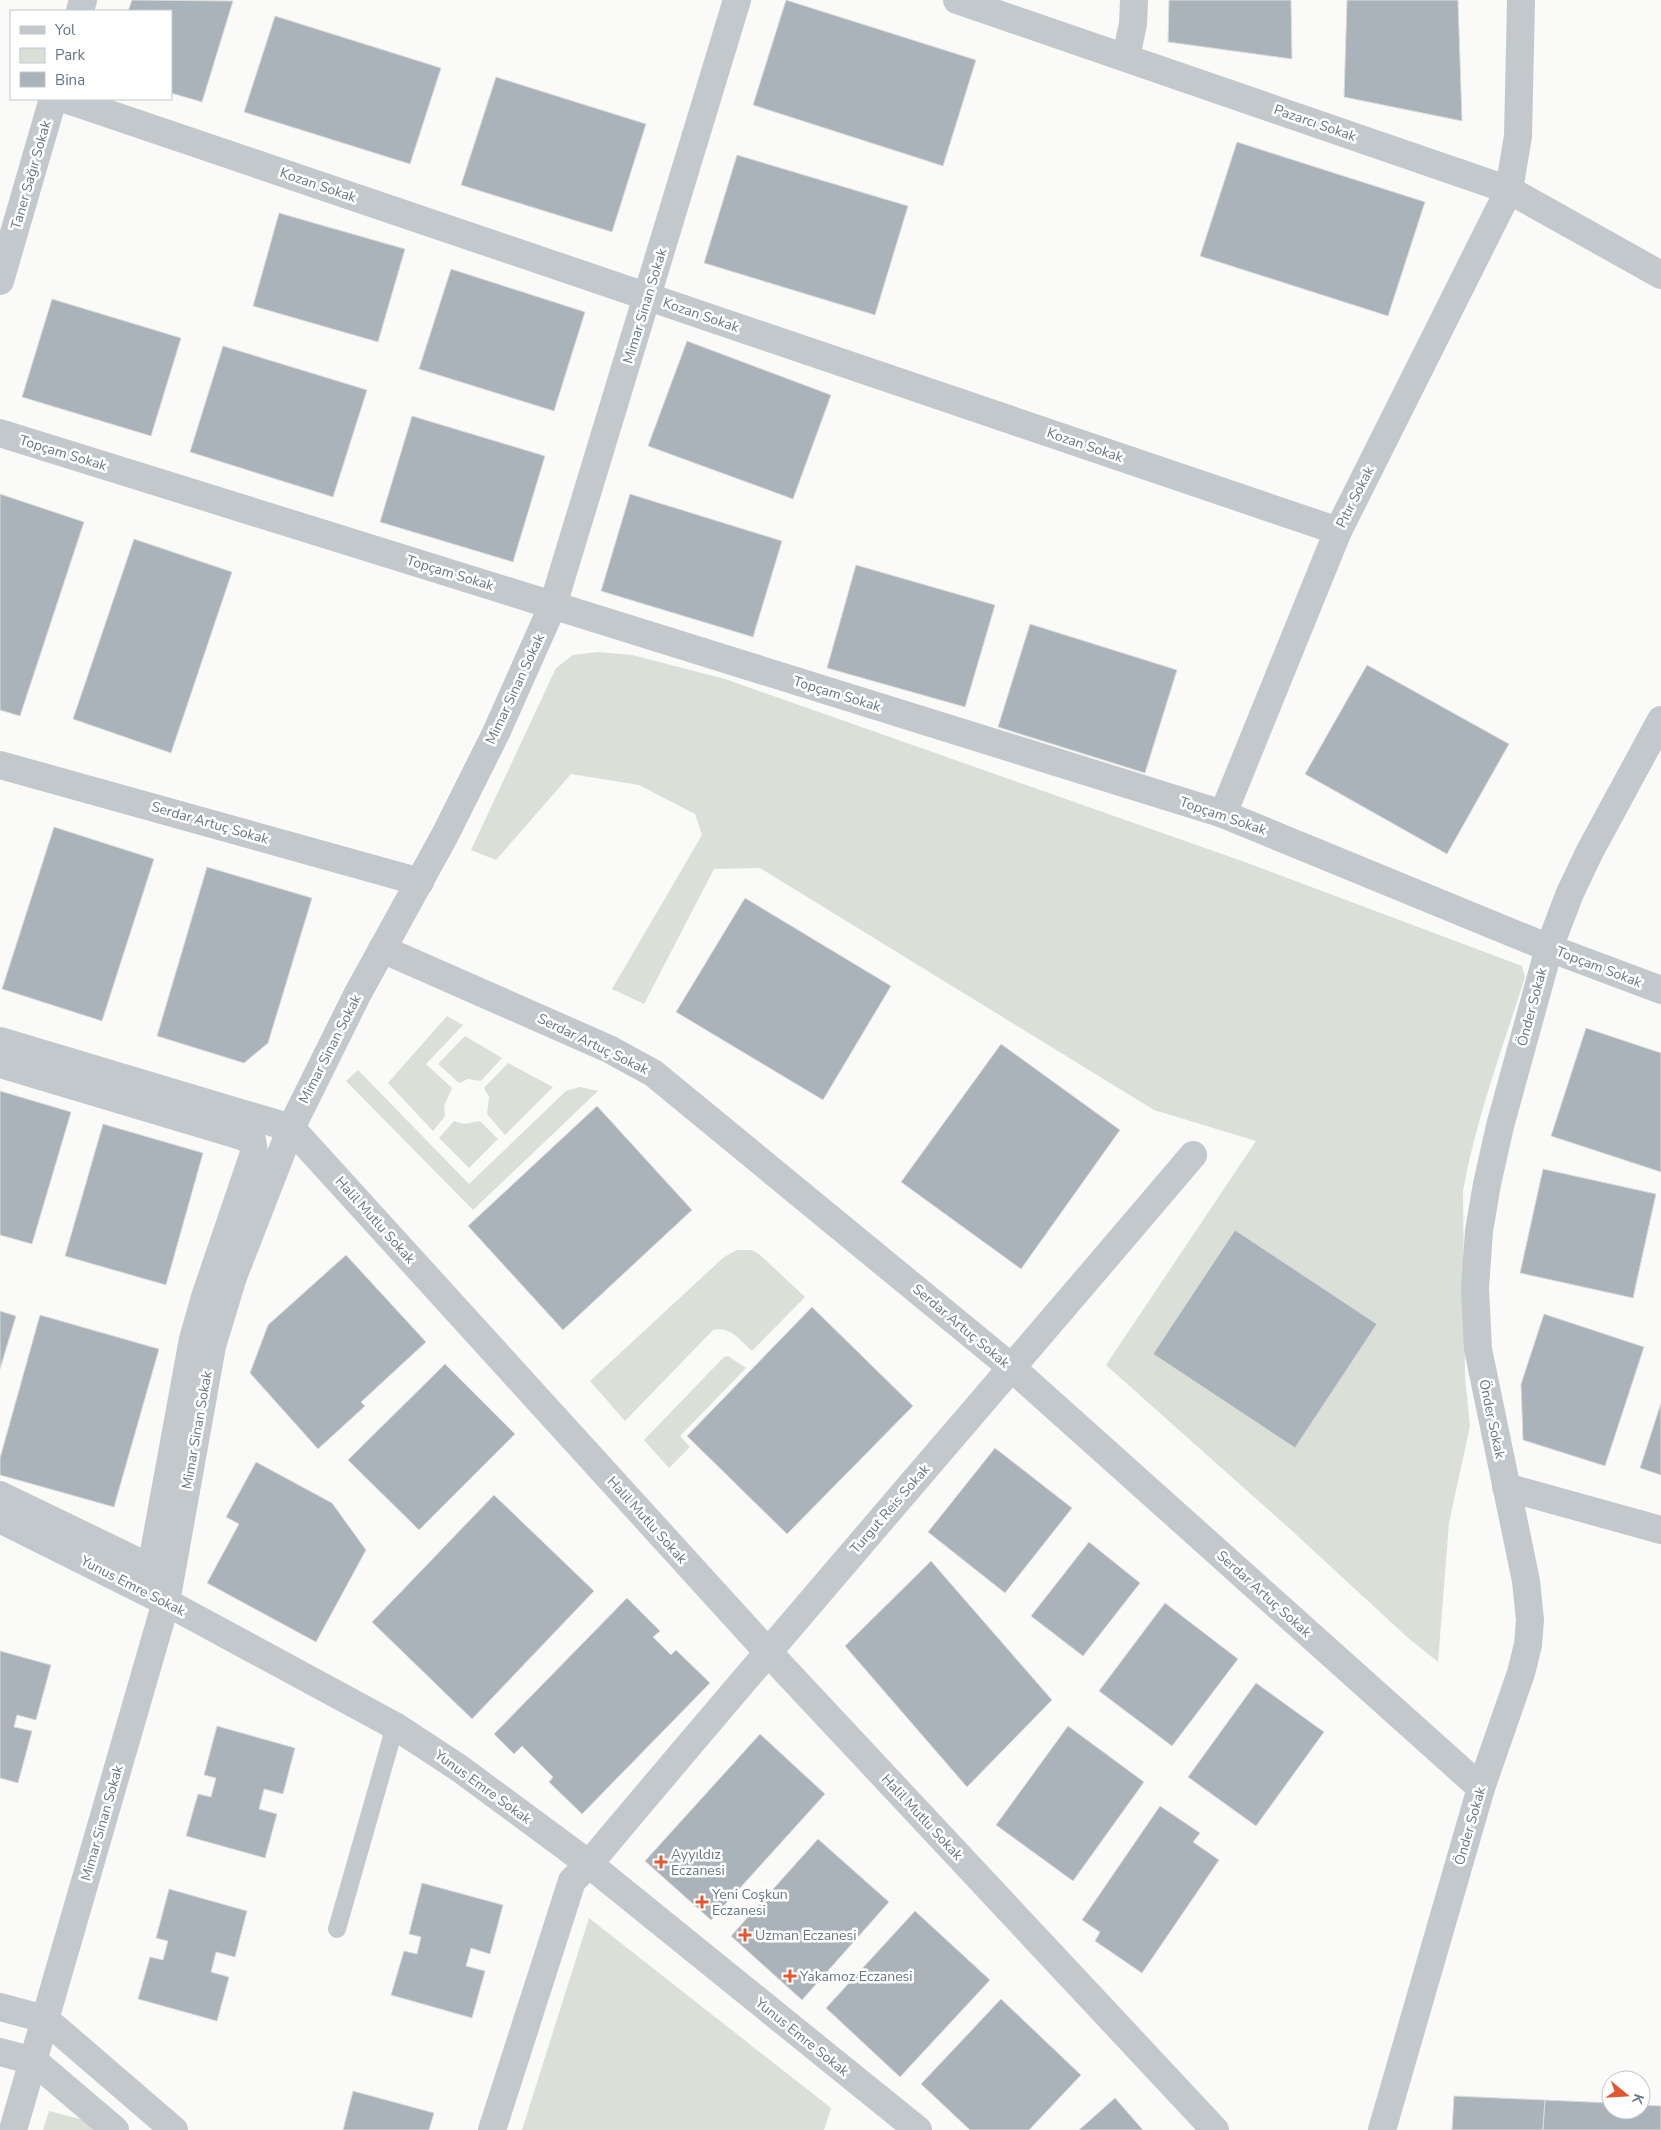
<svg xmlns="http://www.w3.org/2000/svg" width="1661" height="2130" font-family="'Nunito Sans',sans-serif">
<rect width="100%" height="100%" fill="#fafaf8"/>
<g fill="#dadfd7">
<path d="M 598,652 L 632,655 L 725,679 L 1242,861 L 1522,966 L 1525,977 C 1503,1047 1476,1118 1463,1191 L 1465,1376 L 1470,1426 L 1449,1523 L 1438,1662 L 1407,1637 L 1290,1529 L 1106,1365 L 1256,1141 L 1154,1110 L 760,868 L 714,869 L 644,1004 L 612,989 L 702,835 L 695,814 L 639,785 L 571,774 L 496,860 L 471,850 L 556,668 L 573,655 Z"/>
<path d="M 447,1016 L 463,1025 L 426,1064 L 452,1088 L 444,1106 L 445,1116 L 433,1131 L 388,1083 Z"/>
<path d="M 465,1036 L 502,1058 L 481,1081 L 468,1079 L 459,1083 L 438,1064 Z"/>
<path d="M 508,1063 L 553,1087 L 505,1135 L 487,1114 L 489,1097 L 484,1088 Z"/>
<path d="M 358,1070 L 469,1184 L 566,1091 L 580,1087 L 598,1091 L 473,1210 L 346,1081 Z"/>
<path d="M 454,1121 L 464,1124 L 480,1121 L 498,1139 L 469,1168 L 439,1138 Z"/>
<path d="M 737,1250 L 752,1250 L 759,1254 L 805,1297 L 752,1351 C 740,1340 730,1326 713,1330 L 625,1421 L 590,1381 L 724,1257 Z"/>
<path d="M 728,1356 L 746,1368 L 680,1436 L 690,1447 L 669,1468 L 644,1440 L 724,1357 Z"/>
<path d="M 589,1918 L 831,2108 L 824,2130 L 522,2130 Z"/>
<path d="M 49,2111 L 99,2124 L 99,2130 L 43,2130 Z"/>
</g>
<g fill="#aab3b9" stroke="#dcdcda">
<path d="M 132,0 L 233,1 L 202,102 L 171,93 L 171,11 L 128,11 Z"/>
<path d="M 786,0 L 976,60 L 943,166 L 753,105 Z"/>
<path d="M 1169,0 L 1291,0 L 1292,59 L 1168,42 Z"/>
<path d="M 1347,0 L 1458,0 L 1462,121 L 1344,97 Z"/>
<path d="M 275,16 L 441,68 L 410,164 L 244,112 Z"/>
<path d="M 496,77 L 646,124 L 612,232 L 461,185 Z"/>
<path d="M 1237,142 L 1425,202 L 1388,316 L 1200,256 Z"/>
<path d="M 737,155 L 908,206 L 875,315 L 704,263 Z"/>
<path d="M 279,213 L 405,249 L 378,342 L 253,306 Z"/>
<path d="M 451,269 L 585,312 L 554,411 L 419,369 Z"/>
<path d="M 52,299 L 181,338 L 151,436 L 22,397 Z"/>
<path d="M 687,341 L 831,395 L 793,499 L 648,446 Z"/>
<path d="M 223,346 L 367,390 L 333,497 L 190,452 Z"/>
<path d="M 412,416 L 545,456 L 513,562 L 380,522 Z"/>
<path d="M 0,494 L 84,522 L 20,716 L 0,710 Z"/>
<path d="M 630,494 L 782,541 L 753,637 L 601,591 Z"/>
<path d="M 134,539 L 232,572 L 171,753 L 73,719 Z"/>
<path d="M 856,565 L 995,605 L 965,707 L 827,668 Z"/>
<path d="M 1030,624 L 1177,670 L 1145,773 L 998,727 Z"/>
<path d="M 1367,665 L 1509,744 L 1447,854 L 1305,774 Z"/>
<path d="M 54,827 L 154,859 L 102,1021 L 2,989 Z"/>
<path d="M 207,867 L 312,898 L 268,1043 L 244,1063 L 157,1036 Z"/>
<path d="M 745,898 L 891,986 L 823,1100 L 676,1012 Z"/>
<path d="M 1586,1028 L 1661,1053 L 1661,1172 L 1551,1136 Z"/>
<path d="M 1001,1044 L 1120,1130 L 1021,1269 L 901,1182 Z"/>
<path d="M 0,1091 L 71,1112 L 32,1244 L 0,1235 Z"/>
<path d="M 597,1106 L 692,1210 L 563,1330 L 468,1226 Z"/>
<path d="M 103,1124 L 203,1153 L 166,1285 L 65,1256 Z"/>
<path d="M 1543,1169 L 1656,1194 L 1633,1298 L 1520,1273 Z"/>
<path d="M 1235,1230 L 1377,1324 L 1295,1448 L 1153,1354 Z"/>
<path d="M 346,1255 L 426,1342 L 361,1402 L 365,1406 L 318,1449 L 250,1373 L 268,1325 Z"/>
<path d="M 812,1307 L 913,1406 L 787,1534 L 687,1436 Z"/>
<path d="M 0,1311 L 16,1316 L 0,1369 Z"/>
<path d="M 1544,1314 L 1644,1347 L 1605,1466 L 1523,1440 L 1521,1384 Z"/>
<path d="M 40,1315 L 159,1349 L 114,1507 L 0,1475 L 0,1458 Z"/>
<path d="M 445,1364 L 515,1434 L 419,1530 L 348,1460 Z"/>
<path d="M 1661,1403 L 1661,1475 L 1640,1468 Z"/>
<path d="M 995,1448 L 1072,1508 L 1005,1593 L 928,1532 Z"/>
<path d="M 256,1462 L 332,1503 L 366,1550 L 316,1642 L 207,1583 L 239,1524 L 226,1517 Z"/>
<path d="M 494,1495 L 594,1591 L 472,1719 L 372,1622 Z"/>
<path d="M 1089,1542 L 1140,1583 L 1083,1656 L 1031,1616 Z"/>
<path d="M 931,1561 L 1052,1700 L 967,1787 L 845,1646 Z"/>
<path d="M 627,1598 L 660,1631 L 653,1637 L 671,1655 L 676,1650 L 710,1683 L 582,1814 L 549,1782 L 553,1777 L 522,1746 L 514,1754 L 494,1734 Z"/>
<path d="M 1165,1603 L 1238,1659 L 1172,1746 L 1099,1691 Z"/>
<path d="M 0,1651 L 51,1665 L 36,1720 L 17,1715 L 14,1727 L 32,1731 L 18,1783 L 0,1778 Z"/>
<path d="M 1256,1683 L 1324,1732 L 1256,1826 L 1188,1777 Z"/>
<path d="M 217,1726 L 295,1748 L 283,1794 L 264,1789 L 259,1809 L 277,1814 L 265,1858 L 186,1836 L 198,1794 L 211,1797 L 216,1778 L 204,1775 Z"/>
<path d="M 1068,1726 L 1144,1782 L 1073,1881 L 996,1825 Z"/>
<path d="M 760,1734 L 825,1794 L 711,1920 L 645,1861 Z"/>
<path d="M 1160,1806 L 1200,1833 L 1193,1842 L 1219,1860 L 1142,1973 L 1095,1941 L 1100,1932 L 1082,1920 Z"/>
<path d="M 818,1839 L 889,1902 L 802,2000 L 731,1936 Z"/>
<path d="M 422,1883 L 503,1905 L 490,1954 L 471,1948 L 466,1966 L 485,1971 L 472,2018 L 391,1995 L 404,1951 L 417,1954 L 421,1937 L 409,1934 Z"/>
<path d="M 169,1889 L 247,1911 L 235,1957 L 216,1952 L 211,1972 L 229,1977 L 217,2021 L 138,1999 L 150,1957 L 163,1960 L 168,1941 L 156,1938 Z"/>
<path d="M 915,1911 L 990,1980 L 900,2077 L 826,2008 Z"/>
<path d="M 1001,1999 L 1081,2075 L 1029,2130 L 970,2130 L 921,2084 Z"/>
<path d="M 353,2091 L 434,2113 L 429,2130 L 343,2130 Z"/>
<path d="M 1454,2096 L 1545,2100 L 1543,2130 L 1452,2130 Z"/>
<path d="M 1115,2098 L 1143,2130 L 1079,2130 Z"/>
<path d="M 1545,2100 L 1611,2103 L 1611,2110 L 1641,2110 L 1641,2105 L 1661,2106 L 1661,2130 L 1543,2130 Z"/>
</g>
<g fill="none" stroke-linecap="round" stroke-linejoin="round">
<path stroke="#c3c8cc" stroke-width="18" d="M 337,1929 L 395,1726"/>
<g stroke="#c3c8cc" stroke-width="28">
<path d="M 957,0 L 1509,190 L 1661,275"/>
<path d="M 80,11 L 83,0"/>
<path d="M 1126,57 L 1133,24 L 1134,0"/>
<path d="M 65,99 L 1338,531"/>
<path d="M 0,281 L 53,99"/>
<path d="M 0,433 L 1223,814 L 1549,948 L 1661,990"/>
<path d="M 0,765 L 420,882"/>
<path d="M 1223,814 L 1338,531 L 1509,190 L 1518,136 L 1521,0"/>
<path d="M 382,949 L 609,1049 L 653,1073 L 1012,1368 L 1481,1788"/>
<path d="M 0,1041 L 291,1128 L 767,1651 L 1215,2130"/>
<path d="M 0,1064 L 235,1134 L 252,1140 L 254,1153 L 205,1297 L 193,1339 L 151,1568 L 0,1495"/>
<path d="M 1506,1487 L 1661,1530"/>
<path d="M 0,1519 L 166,1602 L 395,1726 L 459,1768 L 589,1864 L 918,2130"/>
<path d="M 0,2007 L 45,2019 L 174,2130"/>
<path d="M 0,2052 L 34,2061 L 115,2130"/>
<path d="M 13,2130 L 166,1602 L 212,1346 L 233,1277 L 291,1128 L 357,995 L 445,835 L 496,733 L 553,605 L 737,0"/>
<path d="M 492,2130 L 572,1881 L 589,1864 C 788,1626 992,1392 1193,1155"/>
<path d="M 1382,2130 L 1481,1788 L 1521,1673 L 1528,1645 L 1530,1620 L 1526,1581 L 1478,1349 L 1475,1288 L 1479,1231 L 1487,1184 L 1500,1126 L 1549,948 L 1570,893 L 1590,851 L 1661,720"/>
</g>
</g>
<g fill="#e4572e" stroke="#fff" stroke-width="2">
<path d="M658.5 1854.5h5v5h5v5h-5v5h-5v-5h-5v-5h5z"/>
<path d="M699.5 1894.5h5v5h5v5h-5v5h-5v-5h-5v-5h5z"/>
<path d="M742.5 1927.5h5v5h5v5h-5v5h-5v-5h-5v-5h5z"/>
<path d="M787.5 1968.5h5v5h5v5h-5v5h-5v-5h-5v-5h5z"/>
</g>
<g text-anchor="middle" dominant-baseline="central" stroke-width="5" stroke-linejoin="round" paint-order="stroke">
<g font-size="14" fill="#657683" stroke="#fff">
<text transform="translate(1315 123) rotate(19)">Pazarcı Sokak</text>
<text transform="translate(31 175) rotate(-74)">Taner Sağır Sokak</text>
<text transform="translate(318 185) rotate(19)">Kozan Sokak</text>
<text transform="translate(645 306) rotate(-73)">Mimar Sinan Sokak</text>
<text transform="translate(701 315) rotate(19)">Kozan Sokak</text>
<text transform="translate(1085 445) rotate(19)">Kozan Sokak</text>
<text transform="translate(63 453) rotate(17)">Topçam Sokak</text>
<text transform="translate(1355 497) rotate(-63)">Pıtır Sokak</text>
<text transform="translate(450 573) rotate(17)">Topçam Sokak</text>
<text transform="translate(515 689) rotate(-65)">Mimar Sinan Sokak</text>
<text transform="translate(837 694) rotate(17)">Topçam Sokak</text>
<text transform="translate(1223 816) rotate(19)">Topçam Sokak</text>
<text transform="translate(210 823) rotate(16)">Serdar Artuç Sokak</text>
<text transform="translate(1599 967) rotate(21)">Topçam Sokak</text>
<text transform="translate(1532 1007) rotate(-75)">Önder Sokak</text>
<text transform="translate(593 1044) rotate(26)">Serdar Artuç Sokak</text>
<text transform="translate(330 1049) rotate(-63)">Mimar Sinan Sokak</text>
<text transform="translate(375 1220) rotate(48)">Halil Mutlu Sokak</text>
<text transform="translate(961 1326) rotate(40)">Serdar Artuç Sokak</text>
<text transform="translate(1492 1419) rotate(78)">Önder Sokak</text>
<text transform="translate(197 1430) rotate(-80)">Mimar Sinan Sokak</text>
<text transform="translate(890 1509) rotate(-49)">Turgut Reis Sokak</text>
<text transform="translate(647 1520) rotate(48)">Halil Mutlu Sokak</text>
<text transform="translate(133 1586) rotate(27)">Yunus Emre Sokak</text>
<text transform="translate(1264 1594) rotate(42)">Serdar Artuç Sokak</text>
<text transform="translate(483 1787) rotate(36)">Yunus Emre Sokak</text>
<text transform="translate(922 1817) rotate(47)">Halil Mutlu Sokak</text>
<text transform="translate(102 1823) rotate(-74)">Mimar Sinan Sokak</text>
<text transform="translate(1470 1826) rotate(-74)">Önder Sokak</text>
<text transform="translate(802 2037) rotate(39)">Yunus Emre Sokak</text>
</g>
<g font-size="14" fill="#657683" stroke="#fff" text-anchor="start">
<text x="671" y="1854">Ayyıldız<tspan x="671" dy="16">Eczanesi</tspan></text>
<text x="712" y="1894">Yeni Coşkun<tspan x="712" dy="16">Eczanesi</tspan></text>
<text x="755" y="1935">Uzman Eczanesi</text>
<text x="800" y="1976">Yakamoz Eczanesi</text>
</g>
</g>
<rect x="10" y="10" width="162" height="90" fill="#ffffff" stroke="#c1c8cd"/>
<rect x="20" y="26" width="25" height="8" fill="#c3c8cc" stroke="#c1c8cd"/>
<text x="55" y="35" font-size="15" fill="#657683">Yol</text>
<rect x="20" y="48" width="25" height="15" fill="#dadfd7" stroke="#c1c8cd"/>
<text x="55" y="60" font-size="15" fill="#657683">Park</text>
<rect x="20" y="72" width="25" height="15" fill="#aab3b9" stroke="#c1c8cd"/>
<text x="55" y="85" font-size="15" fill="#657683">Bina</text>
<g transform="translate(1626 2095) rotate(108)"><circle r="24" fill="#ffffff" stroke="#c1c8cd"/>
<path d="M0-4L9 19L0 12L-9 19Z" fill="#e4572e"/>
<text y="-8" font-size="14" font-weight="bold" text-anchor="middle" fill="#657683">K</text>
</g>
</svg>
